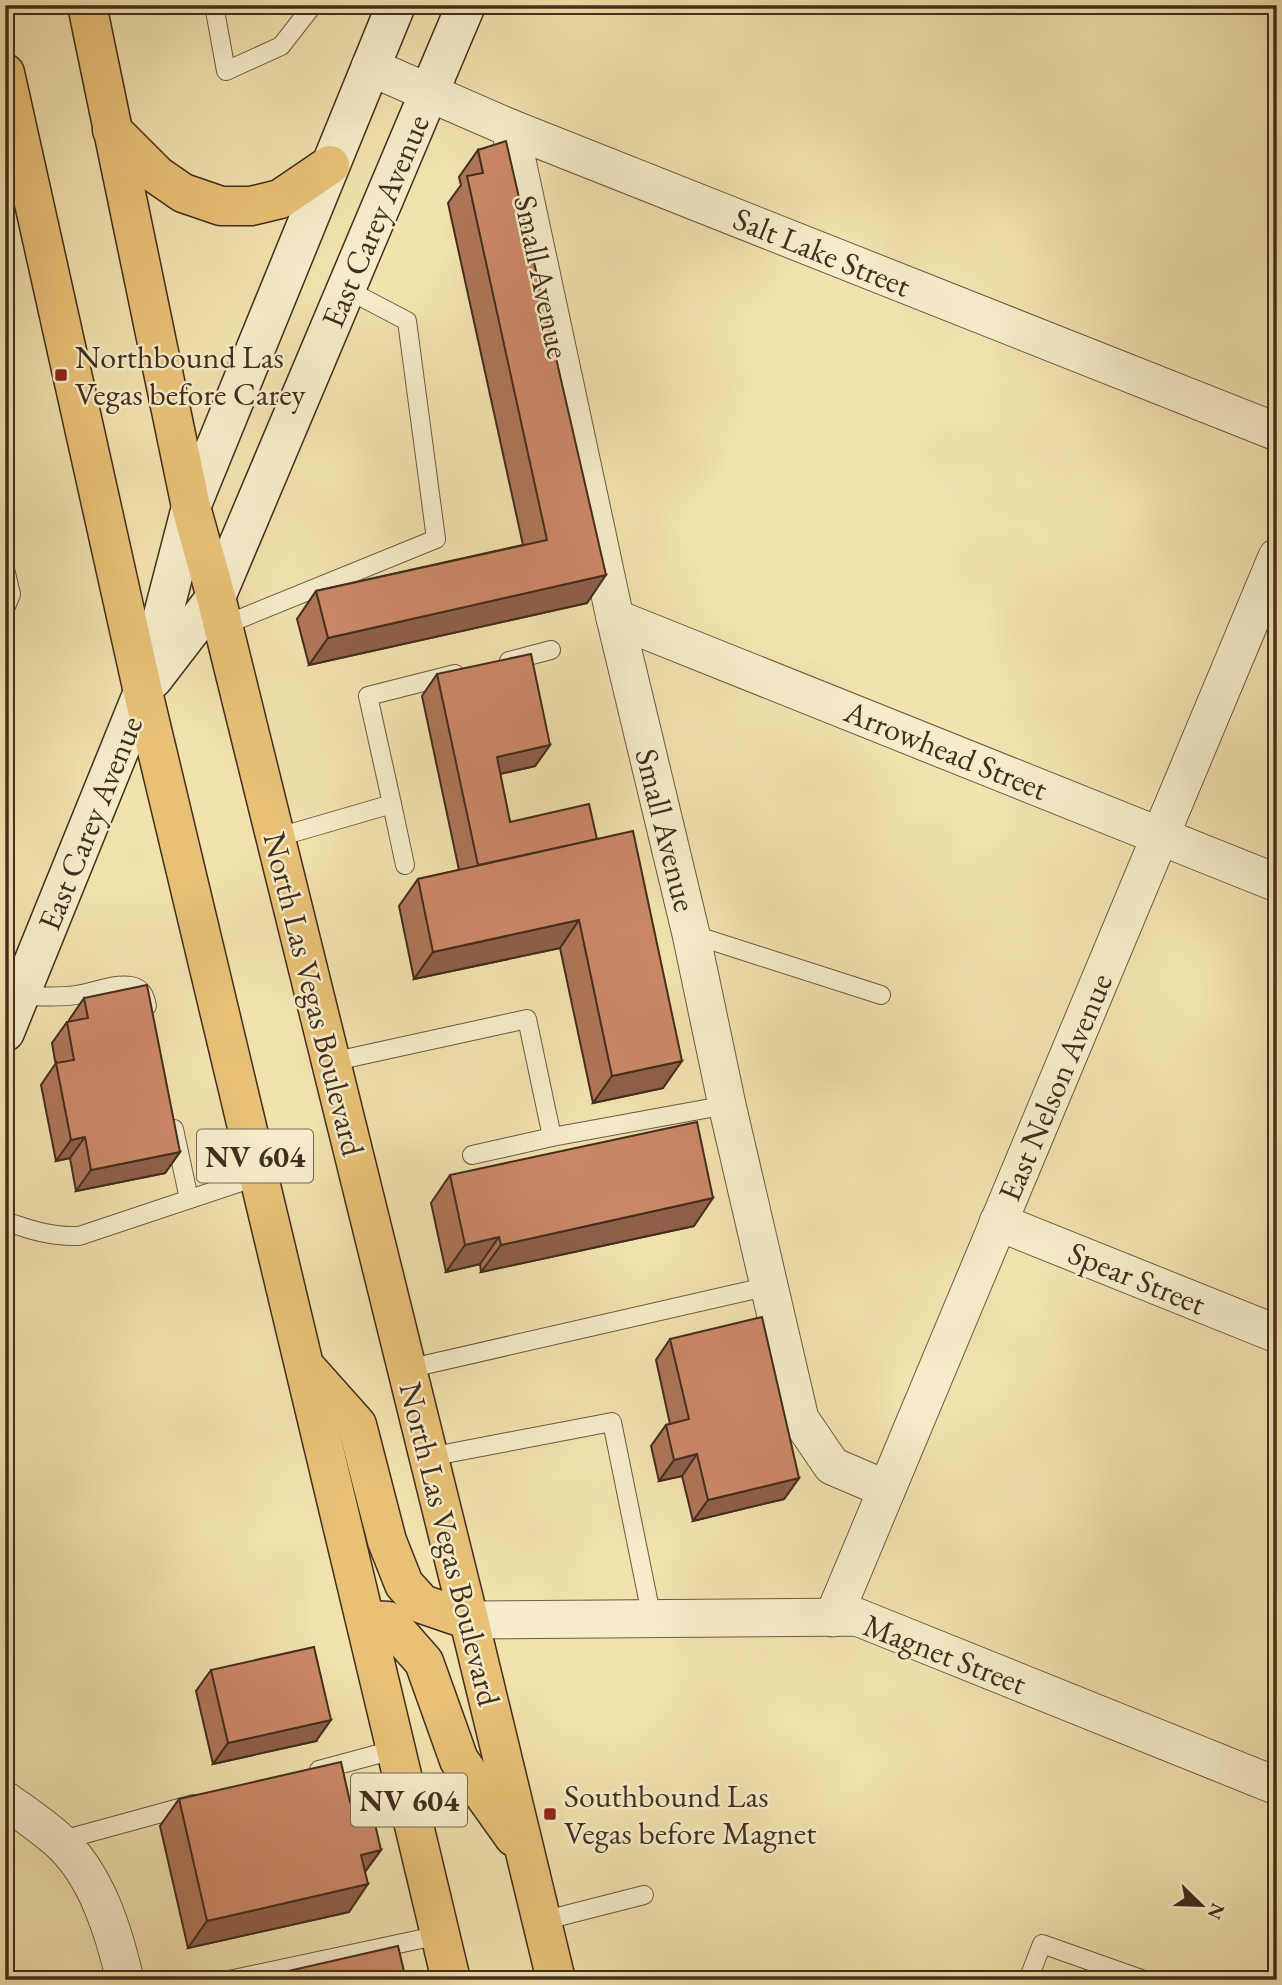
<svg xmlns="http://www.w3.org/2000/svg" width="1282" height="1985" font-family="'EB Garamond',serif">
<rect width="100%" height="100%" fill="#f1e2ae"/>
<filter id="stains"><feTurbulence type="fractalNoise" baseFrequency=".00286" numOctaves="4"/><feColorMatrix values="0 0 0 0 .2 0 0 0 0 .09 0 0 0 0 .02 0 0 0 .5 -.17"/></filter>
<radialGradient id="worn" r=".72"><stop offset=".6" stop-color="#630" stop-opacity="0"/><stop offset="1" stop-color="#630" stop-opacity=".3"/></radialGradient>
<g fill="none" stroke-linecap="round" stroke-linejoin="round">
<defs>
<g id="service">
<path d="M 214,5 L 226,71 L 281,46 L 313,5"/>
<path d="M 5,569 L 11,594 L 5,609"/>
<path d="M 222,626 L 436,539 L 407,321 L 346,289"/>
<path d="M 509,661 L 551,650"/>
<path d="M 392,804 L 405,865"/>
<path d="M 275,838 L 392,804 L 368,696 L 455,674"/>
<path d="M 691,934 L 881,995"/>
<path d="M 20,996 C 38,996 58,998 76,995 C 93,993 113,983 131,986 C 142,988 145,996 147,1006"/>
<path d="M 331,1062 L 527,1019 L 552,1137 L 472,1155"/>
<path d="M 174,1129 L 189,1199"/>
<path d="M 552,1137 L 727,1105"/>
<path d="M 5,1221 C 30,1230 52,1237 79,1236 L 259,1176"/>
<path d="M 407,1369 L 769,1286"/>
<path d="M 429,1457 L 612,1422 L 652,1619"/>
<path d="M 319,1770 L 397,1749"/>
<path d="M 59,1841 L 194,1804"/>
<path d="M 542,1921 L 644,1895"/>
<path d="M 229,1980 L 440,1935"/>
<path d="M 1028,1980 L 1042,1944 L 1144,1980"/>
</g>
<g id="minor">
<path d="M 370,67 L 510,128 L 1277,432"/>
<path d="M 510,128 L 615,618 L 691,934 L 727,1105 L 800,1419 L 832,1466 L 886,1489"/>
<path d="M 615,618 L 1277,883"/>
<path d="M 998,1222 L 1277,1334"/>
<path d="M 833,1618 L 1277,557"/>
<path d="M 469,1620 L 857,1617 L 1277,1786"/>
<path d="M 5,1800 C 23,1813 41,1825 58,1840 C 96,1873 114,1932 125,1980"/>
</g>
<g id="secondary">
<path d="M 153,679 L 216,597 L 466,5"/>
<path d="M 5,1032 L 143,692 L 191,507 L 396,5"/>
</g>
<g id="primary">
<path d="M 87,5 L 191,507 L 216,597 L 469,1620 L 556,1980"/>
<path d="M 5,73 L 143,692 L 451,1980"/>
<path d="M 112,130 L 157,175 L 183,193 L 221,206 L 251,206 L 280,199 L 330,165"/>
<path d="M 308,1370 L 357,1425 L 387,1541 L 404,1584 L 422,1604 L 469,1620"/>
<path d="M 367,1620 L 388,1621 L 424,1662 L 459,1760 L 514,1837"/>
</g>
</defs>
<use href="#service" stroke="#6e5a42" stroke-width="20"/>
<use href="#minor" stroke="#6e5a42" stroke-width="39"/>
<use href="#secondary" stroke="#432d1e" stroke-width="41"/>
<use href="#primary" stroke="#432d1e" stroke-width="41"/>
<use href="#service" stroke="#f6ecca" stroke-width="18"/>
<use href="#minor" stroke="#f6ecca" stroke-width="37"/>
<use href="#secondary" stroke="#f6ecca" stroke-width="38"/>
<use href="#primary" stroke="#e8c177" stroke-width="38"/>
</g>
<g fill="#af7559" stroke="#432d1e" stroke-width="2">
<path d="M 478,150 L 587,603 L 309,665 L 297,619 L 316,591 L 523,545 L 448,203 L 461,185 L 459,177 Z"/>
<path d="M 437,674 L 550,745 L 535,766 L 500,774 L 510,822 L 597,839 L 663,1088 L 593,1103 L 560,948 L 414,979 L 399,906 L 418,879 L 459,870 L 422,696 Z"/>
<path d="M 84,998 L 180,1152 L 165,1173 L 76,1191 L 70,1158 L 56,1161 L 41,1085 L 56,1063 L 56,1066 L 52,1043 L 67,1022 L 69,1022 L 69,1020 Z"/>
<path d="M 450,1175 L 694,1226 L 481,1272 L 480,1264 L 446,1272 L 431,1203 Z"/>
<path d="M 670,1339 L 799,1478 L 784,1499 L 693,1521 L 682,1476 L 659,1481 L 651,1446 L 666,1425 L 670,1424 L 656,1360 Z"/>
<path d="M 211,1670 L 316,1741 L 213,1764 L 196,1691 Z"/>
<path d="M 179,1799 L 350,1802 L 381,1850 L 365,1872 L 349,1912 L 188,1948 L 160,1826 Z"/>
</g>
<g fill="#8f5f49" stroke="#432d1e" stroke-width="2">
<path d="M 606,575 L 587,603 L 309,665 L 328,638 Z"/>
<path d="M 550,745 L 535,766 L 482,778 L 497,757 Z"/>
<path d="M 579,920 L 560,948 L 414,979 L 433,952 Z"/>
<path d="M 682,1061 L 663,1088 L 593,1103 L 612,1076 Z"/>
<path d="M 85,1137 L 70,1158 L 56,1161 L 71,1140 Z"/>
<path d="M 180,1152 L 165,1173 L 76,1191 L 91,1170 Z"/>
<path d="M 713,1198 L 694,1226 L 481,1272 L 501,1245 Z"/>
<path d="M 499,1237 L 480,1264 L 446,1272 L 465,1245 Z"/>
<path d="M 697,1454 L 682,1476 L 659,1481 L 674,1460 Z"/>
<path d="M 799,1478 L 784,1499 L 693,1521 L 708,1500 Z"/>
<path d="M 331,1720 L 316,1741 L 213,1764 L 228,1743 Z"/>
<path d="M 381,1850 L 361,1877 L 361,1855 Z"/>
<path d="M 368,1884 L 349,1912 L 188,1948 L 207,1921 Z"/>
</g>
<g fill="#cc8868" stroke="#432d1e" stroke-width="2">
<path d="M 506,141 L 606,575 L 328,638 L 316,591 L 547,540 L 467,176 L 483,173 L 478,150 Z"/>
<path d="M 531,654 L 550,745 L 497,757 L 510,822 L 589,804 L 597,839 L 478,865 L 437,674 Z"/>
<path d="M 633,831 L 682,1061 L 612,1076 L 579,920 L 433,952 L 418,879 Z"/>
<path d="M 147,985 L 180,1152 L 91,1170 L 85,1137 L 71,1140 L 56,1063 L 74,1060 L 67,1022 L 88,1018 L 84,998 Z"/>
<path d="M 697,1122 L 713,1198 L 501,1245 L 499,1237 L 465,1245 L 450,1175 Z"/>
<path d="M 762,1317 L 799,1478 L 708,1500 L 697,1454 L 674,1460 L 666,1425 L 689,1419 L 670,1339 Z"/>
<path d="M 314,1647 L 331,1720 L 228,1743 L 211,1670 Z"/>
<path d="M 341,1762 L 350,1802 L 369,1798 L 381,1850 L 361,1855 L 368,1884 L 207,1921 L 179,1799 Z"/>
<path d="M 398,1946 L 406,1980 L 262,1980 L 262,1977 Z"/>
</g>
<g fill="#8f2418" stroke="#f6ecca" stroke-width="2.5">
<rect x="54" y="368" width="14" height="14" rx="3.5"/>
<rect x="543" y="1807" width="14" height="14" rx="3.5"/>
</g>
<g text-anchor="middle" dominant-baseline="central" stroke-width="5" stroke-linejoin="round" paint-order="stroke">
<g fill="#f6ecca" stroke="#796652" stroke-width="2">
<rect x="197" y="1129.5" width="116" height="53" rx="5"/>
<rect x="351" y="1773.5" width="116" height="53" rx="5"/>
</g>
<g font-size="30" font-weight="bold" fill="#432d1e">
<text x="255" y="1156">NV 604</text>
<text x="409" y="1800">NV 604</text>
</g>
<g font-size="32" fill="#432d1e" stroke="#f6ecca">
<text transform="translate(375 221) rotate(-67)">East Carey Avenue</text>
<text transform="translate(822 252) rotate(22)">Salt Lake Street</text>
<text transform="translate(542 277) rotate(78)">Small Avenue</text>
<text transform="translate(946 750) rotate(22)">Arrowhead Street</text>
<text transform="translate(90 823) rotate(-68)">East Carey Avenue</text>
<text transform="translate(666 830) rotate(76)">Small Avenue</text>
<text transform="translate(314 994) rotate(76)">North Las Vegas Boulevard</text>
<text transform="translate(1055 1087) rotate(-67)">East Nelson Avenue</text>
<text transform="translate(1137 1278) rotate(22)">Spear Street</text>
<text transform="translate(450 1544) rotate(76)">North Las Vegas Boulevard</text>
<text transform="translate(945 1654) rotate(21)">Magnet Street</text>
</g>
<g font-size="32" fill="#432d1e" stroke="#f6ecca" text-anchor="start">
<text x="75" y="357">Northbound Las<tspan x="75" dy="37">Vegas before Carey</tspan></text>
<text x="564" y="1796">Southbound Las<tspan x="564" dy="37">Vegas before Magnet</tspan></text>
</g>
</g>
<rect width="1282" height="1985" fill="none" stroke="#f1e2ae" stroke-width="28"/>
<rect x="7" y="7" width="1268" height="1971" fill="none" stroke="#432d1e" stroke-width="3.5"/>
<rect x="14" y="14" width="1254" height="1957" fill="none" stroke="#432d1e" stroke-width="2"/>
<g transform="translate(1201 1905) rotate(113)" stroke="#f6ecca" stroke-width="5" paint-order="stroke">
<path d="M0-5L12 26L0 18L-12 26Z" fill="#432d1e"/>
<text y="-10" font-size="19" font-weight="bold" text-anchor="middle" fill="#432d1e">N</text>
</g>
<rect width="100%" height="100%" filter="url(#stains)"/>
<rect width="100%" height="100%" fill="url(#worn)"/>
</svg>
